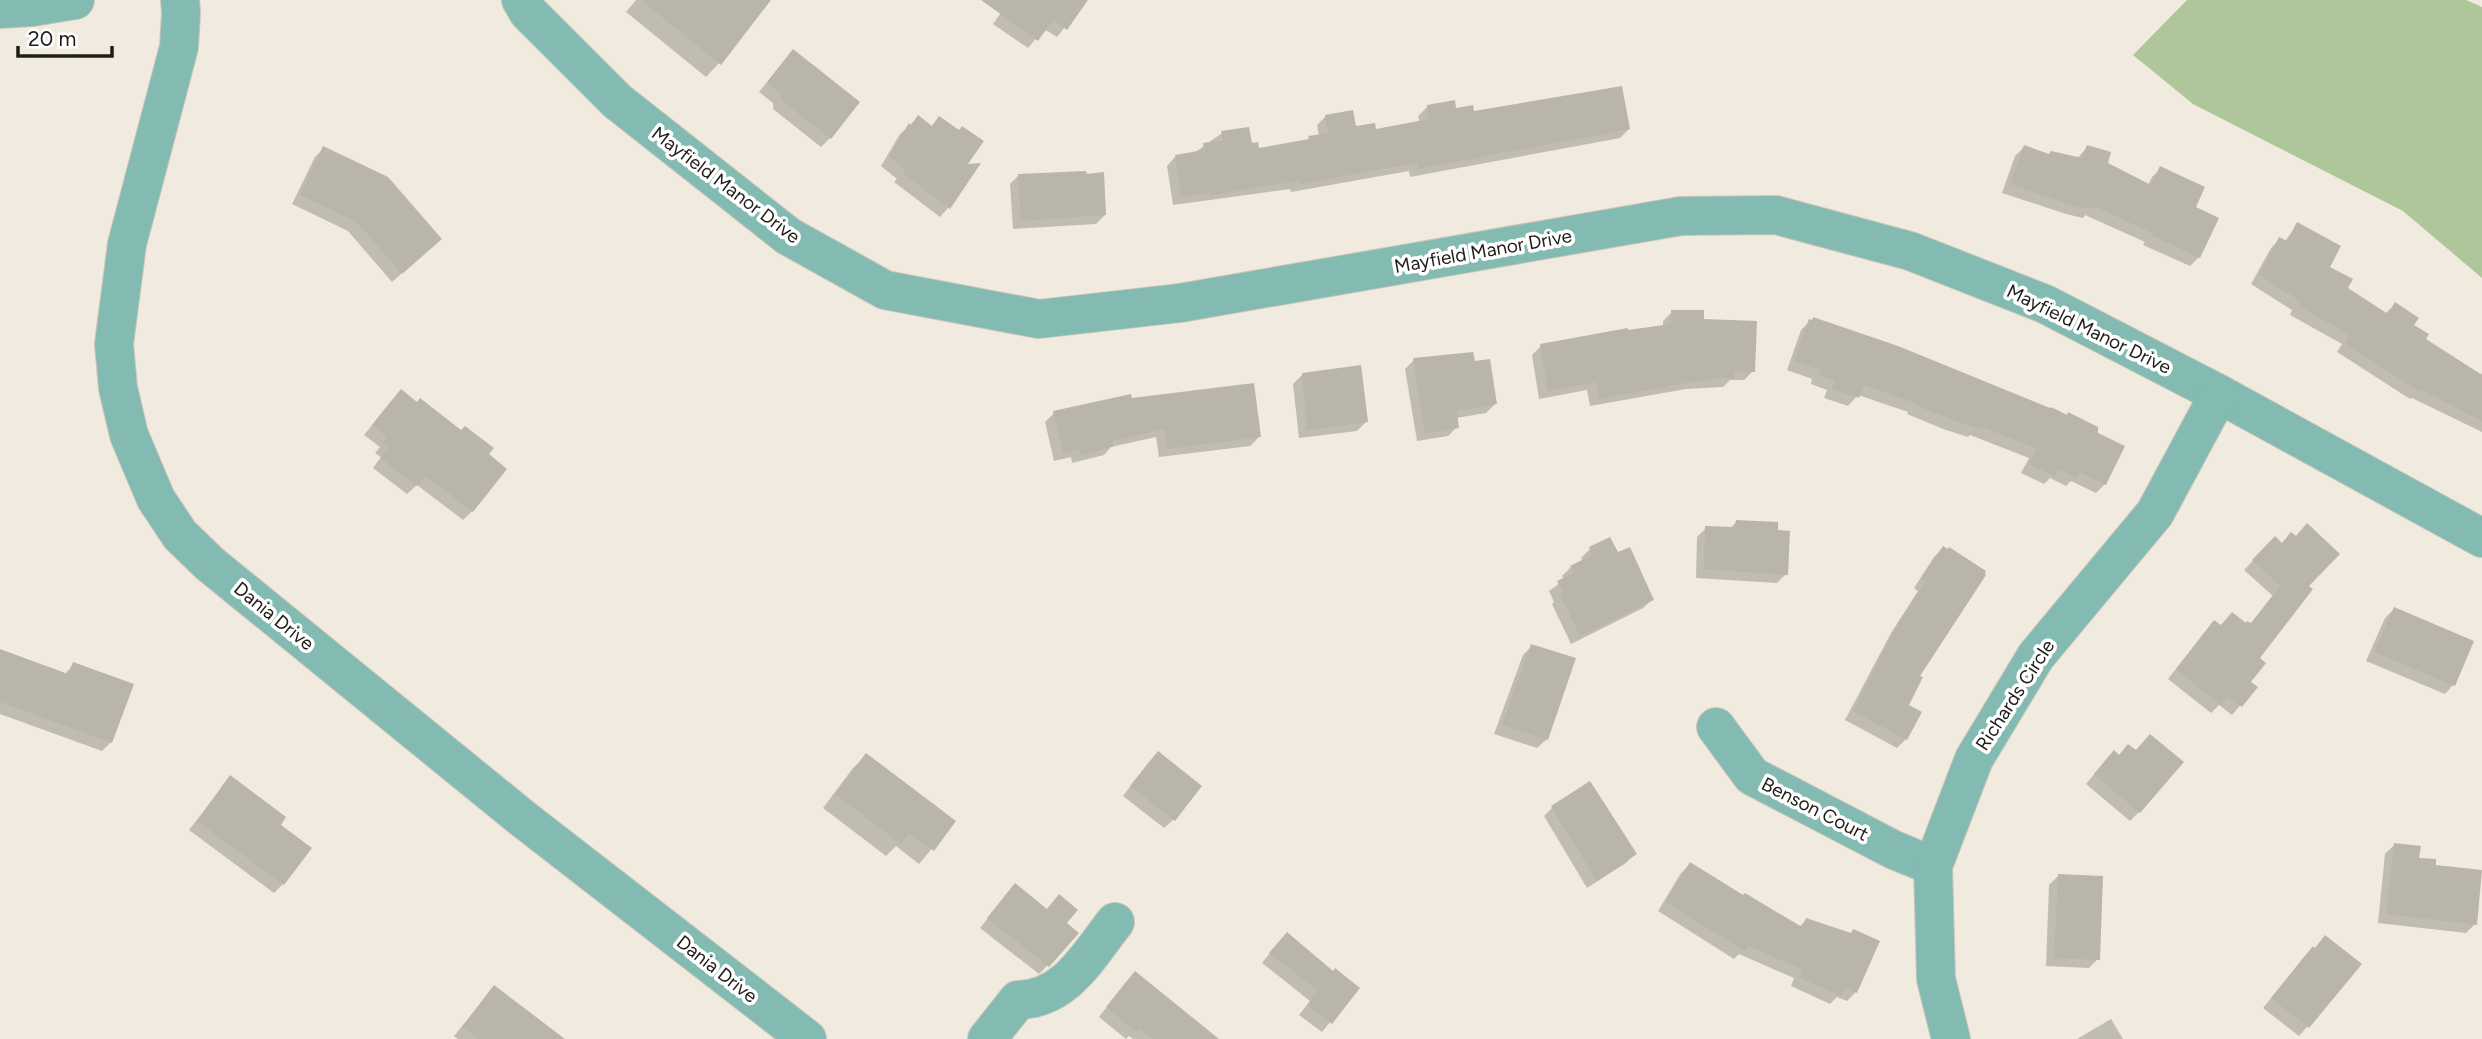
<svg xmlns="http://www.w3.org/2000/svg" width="2482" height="1039" font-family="Figtree,sans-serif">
<rect width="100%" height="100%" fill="#f1ebdf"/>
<path fill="#afc69a" d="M 2187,0 L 2466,0 L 2482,7 L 2482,278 L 2403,211 L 2193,104 L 2133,55 Z"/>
<g fill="#0003">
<path d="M 636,0 L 750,0 L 719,63 L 706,77 L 626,12 Z"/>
<path d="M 1010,0 L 1086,0 L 1057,37 L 1044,29 L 1028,48 L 993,24 Z"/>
<path d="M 785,60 L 830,138 L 821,147 L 773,109 L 773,103 L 759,92 Z"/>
<path d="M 1427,107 L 1629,129 L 1620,138 L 1410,177 L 1409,171 L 1291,192 L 1290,189 L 1173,205 L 1167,166 L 1175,157 L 1194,153 L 1222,133 L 1257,150 L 1306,142 L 1309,138 L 1319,136 L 1317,125 L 1326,116 L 1354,128 L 1375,131 L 1420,123 L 1418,116 Z"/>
<path d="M 918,118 L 931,127 L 939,119 L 964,166 L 978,165 L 948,208 L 940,217 L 894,182 L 897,179 L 881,166 L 900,134 Z"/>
<path d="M 2024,147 L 2048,156 L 2077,159 L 2087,147 L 2106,164 L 2148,185 L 2152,177 L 2161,168 L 2193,208 L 2216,219 L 2199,257 L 2190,266 L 2143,245 L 2145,242 L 2085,215 L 2083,218 L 2066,214 L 2002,193 L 2015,156 Z"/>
<path d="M 324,148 L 430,248 L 392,282 L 348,231 L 292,204 L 315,157 Z"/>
<path d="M 1019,175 L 1105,215 L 1096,224 L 1013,229 L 1010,184 Z"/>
<path d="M 2298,225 L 2345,289 L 2386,313 L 2395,304 L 2423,340 L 2480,376 L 2482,373 L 2482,432 L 2412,398 L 2410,399 L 2337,352 L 2342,344 L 2290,315 L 2292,310 L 2251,284 L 2271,248 L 2280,239 L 2284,242 Z"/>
<path d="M 1672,312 L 1753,371 L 1744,380 L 1730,380 L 1723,387 L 1686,389 L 1590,406 L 1587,390 L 1539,399 L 1532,355 L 1541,346 L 1663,327 L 1663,321 Z"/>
<path d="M 1810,321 L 2105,484 L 2096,493 L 2071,481 L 2066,486 L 2050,478 L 2044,484 L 2021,473 L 2029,458 L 1970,435 L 1968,437 L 1943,429 L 1907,414 L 1908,412 L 1858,395 L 1848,406 L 1824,398 L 1827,390 L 1811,384 L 1812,379 L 1787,370 L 1801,330 Z"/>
<path d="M 1414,360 L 1473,363 L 1495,404 L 1486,413 L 1456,418 L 1457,427 L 1448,436 L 1417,441 L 1405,369 Z"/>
<path d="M 1302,375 L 1366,422 L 1357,431 L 1299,438 L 1293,384 Z"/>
<path d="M 392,400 L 461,432 L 487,455 L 472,511 L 463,520 L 417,485 L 407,494 L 373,468 L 381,457 L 375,453 L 380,447 L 364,435 Z"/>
<path d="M 1131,400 L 1259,437 L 1250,446 L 1159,457 L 1156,437 L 1111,447 L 1104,455 L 1072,463 L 1071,457 L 1054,461 L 1045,422 L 1054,413 Z"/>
<path d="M 1736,522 L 1786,574 L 1777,583 L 1696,578 L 1697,537 L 1706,528 L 1730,529 Z"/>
<path d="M 2275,538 L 2307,586 L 2257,658 L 2249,682 L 2255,688 L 2232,715 L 2219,705 L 2211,713 L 2168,679 L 2206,631 L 2220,627 L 2250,625 L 2273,596 L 2244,570 Z"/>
<path d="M 1610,539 L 1617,554 L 1652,600 L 1643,608 L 1571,644 L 1552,604 L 1554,602 L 1549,591 L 1564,580 L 1562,576 L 1571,567 L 1583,562 L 1581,558 L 1590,549 Z"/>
<path d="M 1943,548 L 1918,676 L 1907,706 L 1906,739 L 1897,748 L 1845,720 L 1891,633 L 1918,591 L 1914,588 L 1934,557 Z"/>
<path d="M 2394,609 L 2453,685 L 2445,694 L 2366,661 L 2385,618 Z"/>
<path d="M 1532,646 L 1574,659 L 1546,740 L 1537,748 L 1494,734 L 1523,655 Z"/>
<path d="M 0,658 L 64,675 L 74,664 L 111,742 L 102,751 L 0,714 Z"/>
<path d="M 2135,752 L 2139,812 L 2130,821 L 2086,784 L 2105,761 Z"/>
<path d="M 867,755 L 954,822 L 919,864 L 896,846 L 886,856 L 823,808 L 853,768 Z"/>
<path d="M 1149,762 L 1173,820 L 1164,828 L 1123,796 Z"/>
<path d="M 230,777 L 279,825 L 283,884 L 274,893 L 189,830 Z"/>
<path d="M 1553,807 L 1635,854 L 1626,863 L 1587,888 L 1544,816 Z"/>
<path d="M 2394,845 L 2434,867 L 2475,924 L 2466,933 L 2378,923 L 2385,854 Z"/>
<path d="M 1690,864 L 1743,897 L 1799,927 L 1806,920 L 1856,992 L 1847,1001 L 1837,997 L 1830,1004 L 1791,986 L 1794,978 L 1739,954 L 1734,959 L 1658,911 L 1681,873 Z"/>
<path d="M 2058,876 L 2098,959 L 2089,968 L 2046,966 L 2049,885 Z"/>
<path d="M 1007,894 L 1046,910 L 1059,896 L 1065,924 L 1048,965 L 1039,974 L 980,928 Z"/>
<path d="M 1278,943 L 1358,988 L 1322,1032 L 1299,1015 L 1310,1001 L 1262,963 Z"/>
<path d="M 2314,949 L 2307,1027 L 2299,1036 L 2263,1008 L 2304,957 Z"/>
<path d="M 1126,982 L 1203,1039 L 1133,1039 L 1129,1036 L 1126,1039 L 1099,1017 Z"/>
<path d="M 494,987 L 558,1039 L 458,1039 L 454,1036 Z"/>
<path d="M 2111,1019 L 2123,1039 L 2077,1039 Z"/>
</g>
<g fill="#bab5a9">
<path d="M 641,0 L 771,0 L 721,65 Z"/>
<path d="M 981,0 L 1088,0 L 1067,30 L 1053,20 L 1038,41 Z"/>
<path d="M 793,49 L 860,102 L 831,139 L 781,100 L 781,94 L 767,82 Z"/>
<path d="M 1622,86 L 1630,129 L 1418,169 L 1417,163 L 1299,184 L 1299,181 L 1211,195 L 1211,192 L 1181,197 L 1175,155 L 1204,150 L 1203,143 L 1223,140 L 1221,131 L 1249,127 L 1252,143 L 1258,142 L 1259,148 L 1309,139 L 1308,136 L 1328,133 L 1325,115 L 1353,110 L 1356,126 L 1375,123 L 1376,129 L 1429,119 L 1427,105 L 1455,100 L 1456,108 L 1473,105 L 1474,111 Z"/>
<path d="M 918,115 L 932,126 L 939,116 L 959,130 L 962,126 L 984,141 L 968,164 L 981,163 L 950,209 L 902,172 L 905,169 L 889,156 L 909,123 L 911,125 Z"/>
<path d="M 2024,145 L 2049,154 L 2051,151 L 2082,158 L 2087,145 L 2111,152 L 2108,163 L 2151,185 L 2160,166 L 2205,187 L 2196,207 L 2219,218 L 2200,258 L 2151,235 L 2152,233 L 2094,206 L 2093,209 L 2075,206 L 2010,184 Z"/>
<path d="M 323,146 L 388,177 L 442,239 L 402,274 L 357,222 L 300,195 Z"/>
<path d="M 1086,171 L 1087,174 L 1104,172 L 1106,215 L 1021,221 L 1018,174 Z"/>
<path d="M 2297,222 L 2341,246 L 2330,267 L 2353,279 L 2348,288 L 2388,314 L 2395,302 L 2419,318 L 2414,325 L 2429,334 L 2426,339 L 2482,375 L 2482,421 L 2422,390 L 2420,392 L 2391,373 L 2345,343 L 2350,335 L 2298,306 L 2300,301 L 2259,275 L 2279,237 L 2287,241 Z"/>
<path d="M 1671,310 L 1704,310 L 1704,319 L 1757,321 L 1755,372 L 1734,371 L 1734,378 L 1711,378 L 1711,381 L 1696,381 L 1599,399 L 1596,382 L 1548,391 L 1540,344 L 1628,328 L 1628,330 L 1671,324 Z"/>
<path d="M 1813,317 L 1898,346 L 2050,408 L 2051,407 L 2067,415 L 2068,412 L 2098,427 L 2098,433 L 2125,446 L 2106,485 L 2079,472 L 2076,478 L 2058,469 L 2055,477 L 2029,464 L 2037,449 L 1980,426 L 1979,429 L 1953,420 L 1915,405 L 1915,403 L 1863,385 L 1859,398 L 1832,389 L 1835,381 L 1819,375 L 1820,370 L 1794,361 L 1809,319 L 1812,320 Z"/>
<path d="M 1473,352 L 1475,361 L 1490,359 L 1497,404 L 1457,411 L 1459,428 L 1425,433 L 1413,358 Z"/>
<path d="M 1361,365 L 1368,422 L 1307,430 L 1302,373 Z"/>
<path d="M 1254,383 L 1261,437 L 1167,449 L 1165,429 L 1113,441 L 1114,446 L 1081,455 L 1080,449 L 1063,453 L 1053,411 L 1131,394 L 1132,398 Z"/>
<path d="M 401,389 L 417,402 L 420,398 L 461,430 L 465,426 L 494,448 L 489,454 L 507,469 L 473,512 L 426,476 L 417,486 L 380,458 L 388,448 L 383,443 L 387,437 L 372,425 Z"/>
<path d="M 1736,520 L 1778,522 L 1778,530 L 1790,531 L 1788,575 L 1704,569 L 1705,526 L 1735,527 Z"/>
<path d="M 2307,523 L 2340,554 L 2309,586 L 2313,589 L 2260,658 L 2266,663 L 2251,682 L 2258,687 L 2242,707 L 2228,697 L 2221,705 L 2176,669 L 2214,620 L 2221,625 L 2232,612 L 2246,623 L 2247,621 L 2251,623 L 2280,586 L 2252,560 L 2275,536 L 2282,543 L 2291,532 L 2296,536 Z"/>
<path d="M 1610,537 L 1618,552 L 1630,547 L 1654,600 L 1580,636 L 1560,594 L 1563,592 L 1557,581 L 1574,573 L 1570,566 L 1592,555 L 1589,547 Z"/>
<path d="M 1943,546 L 1948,549 L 1949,547 L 1986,571 L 1985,574 L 1986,575 L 1920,676 L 1923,677 L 1909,705 L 1922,712 L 1907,740 L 1853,711 L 1899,622 L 1926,581 L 1921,578 Z"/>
<path d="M 2394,607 L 2474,641 L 2455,686 L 2374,652 Z"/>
<path d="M 1531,644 L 1576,658 L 1548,740 L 1502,725 Z"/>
<path d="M 0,649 L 68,674 L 73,662 L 134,684 L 112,743 L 0,702 Z"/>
<path d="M 2150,734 L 2184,762 L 2140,813 L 2094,774 L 2114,750 L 2119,755 L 2128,744 L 2136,750 Z"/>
<path d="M 1158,751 L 1202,786 L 1175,821 L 1130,786 Z"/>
<path d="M 866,753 L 956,821 L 934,851 L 909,833 L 901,844 L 835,794 Z"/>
<path d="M 230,775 L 286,817 L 281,825 L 312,848 L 284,885 L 197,821 Z"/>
<path d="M 1590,781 L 1637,854 L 1597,881 L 1551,806 Z"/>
<path d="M 2394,843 L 2421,846 L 2419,858 L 2436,859 L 2436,865 L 2482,870 L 2477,925 L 2386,914 Z"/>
<path d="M 1690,862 L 1743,895 L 1745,893 L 1802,927 L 1806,918 L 1851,933 L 1853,929 L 1880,941 L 1857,993 L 1844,988 L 1841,996 L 1799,977 L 1802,969 L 1748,946 L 1745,951 L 1665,902 Z"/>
<path d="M 2058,874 L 2103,876 L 2100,960 L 2054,958 Z"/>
<path d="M 1015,883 L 1047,909 L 1059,894 L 1078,910 L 1067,923 L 1079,933 L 1049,967 L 987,918 Z"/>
<path d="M 1287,932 L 1333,971 L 1335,968 L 1360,988 L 1332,1024 L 1307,1005 L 1318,991 L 1269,953 Z"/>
<path d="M 2325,935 L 2362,964 L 2309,1028 L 2271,998 L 2313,946 L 2315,948 Z"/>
<path d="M 1135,971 L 1219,1039 L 1153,1039 L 1139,1028 L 1136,1032 L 1106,1007 Z"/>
<path d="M 494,985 L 565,1039 L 478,1039 L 462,1027 Z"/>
</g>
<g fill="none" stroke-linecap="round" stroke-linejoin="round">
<defs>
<g id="minor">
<path d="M 180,0 L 181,13 L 179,47 L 127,244 L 114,344 L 118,388 L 129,435 L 156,499 L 180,535 L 210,564 L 522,818 L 807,1039"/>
<path d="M 521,0 L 528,12 L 617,101 L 788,236 L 885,290 L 1039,319 L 1180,303 L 1681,216 L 1776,215 L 1910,251 L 2045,304 L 2219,394 L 2482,538"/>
<path d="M 0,9 L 32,7 L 75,0"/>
<path d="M 1716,727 L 1752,776 L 1894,850 L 1933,866"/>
<path d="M 987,1039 L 1018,1000 C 1066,999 1088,956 1115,922"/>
<path d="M 1951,1039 L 1936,979 L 1933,866 L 1974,759 L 2036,656 L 2155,513 L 2219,394"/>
</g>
</defs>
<use href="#minor" stroke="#cbc6bb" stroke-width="40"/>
<use href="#minor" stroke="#83bbb3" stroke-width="38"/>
</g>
<g text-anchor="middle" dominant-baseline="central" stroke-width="7" stroke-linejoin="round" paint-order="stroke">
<g font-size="19" fill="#1f1d19" stroke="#fff">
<text transform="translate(726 185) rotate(37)">Mayfield Manor Drive</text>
<text transform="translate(1483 251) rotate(-10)">Mayfield Manor Drive</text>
<text transform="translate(2089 329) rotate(26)">Mayfield Manor Drive</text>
<text transform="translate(274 616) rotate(39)">Dania Drive</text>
<text transform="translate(2015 695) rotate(-57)">Richards Circle</text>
<text transform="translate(1815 809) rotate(27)">Benson Court</text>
<text transform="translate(717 969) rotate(38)">Dania Drive</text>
</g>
</g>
<path d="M18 46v10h94v-10" fill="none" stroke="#1f1d19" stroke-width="3.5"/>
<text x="28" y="46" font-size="21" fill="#1f1d19" stroke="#ffffff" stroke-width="5" paint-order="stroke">20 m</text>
</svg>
